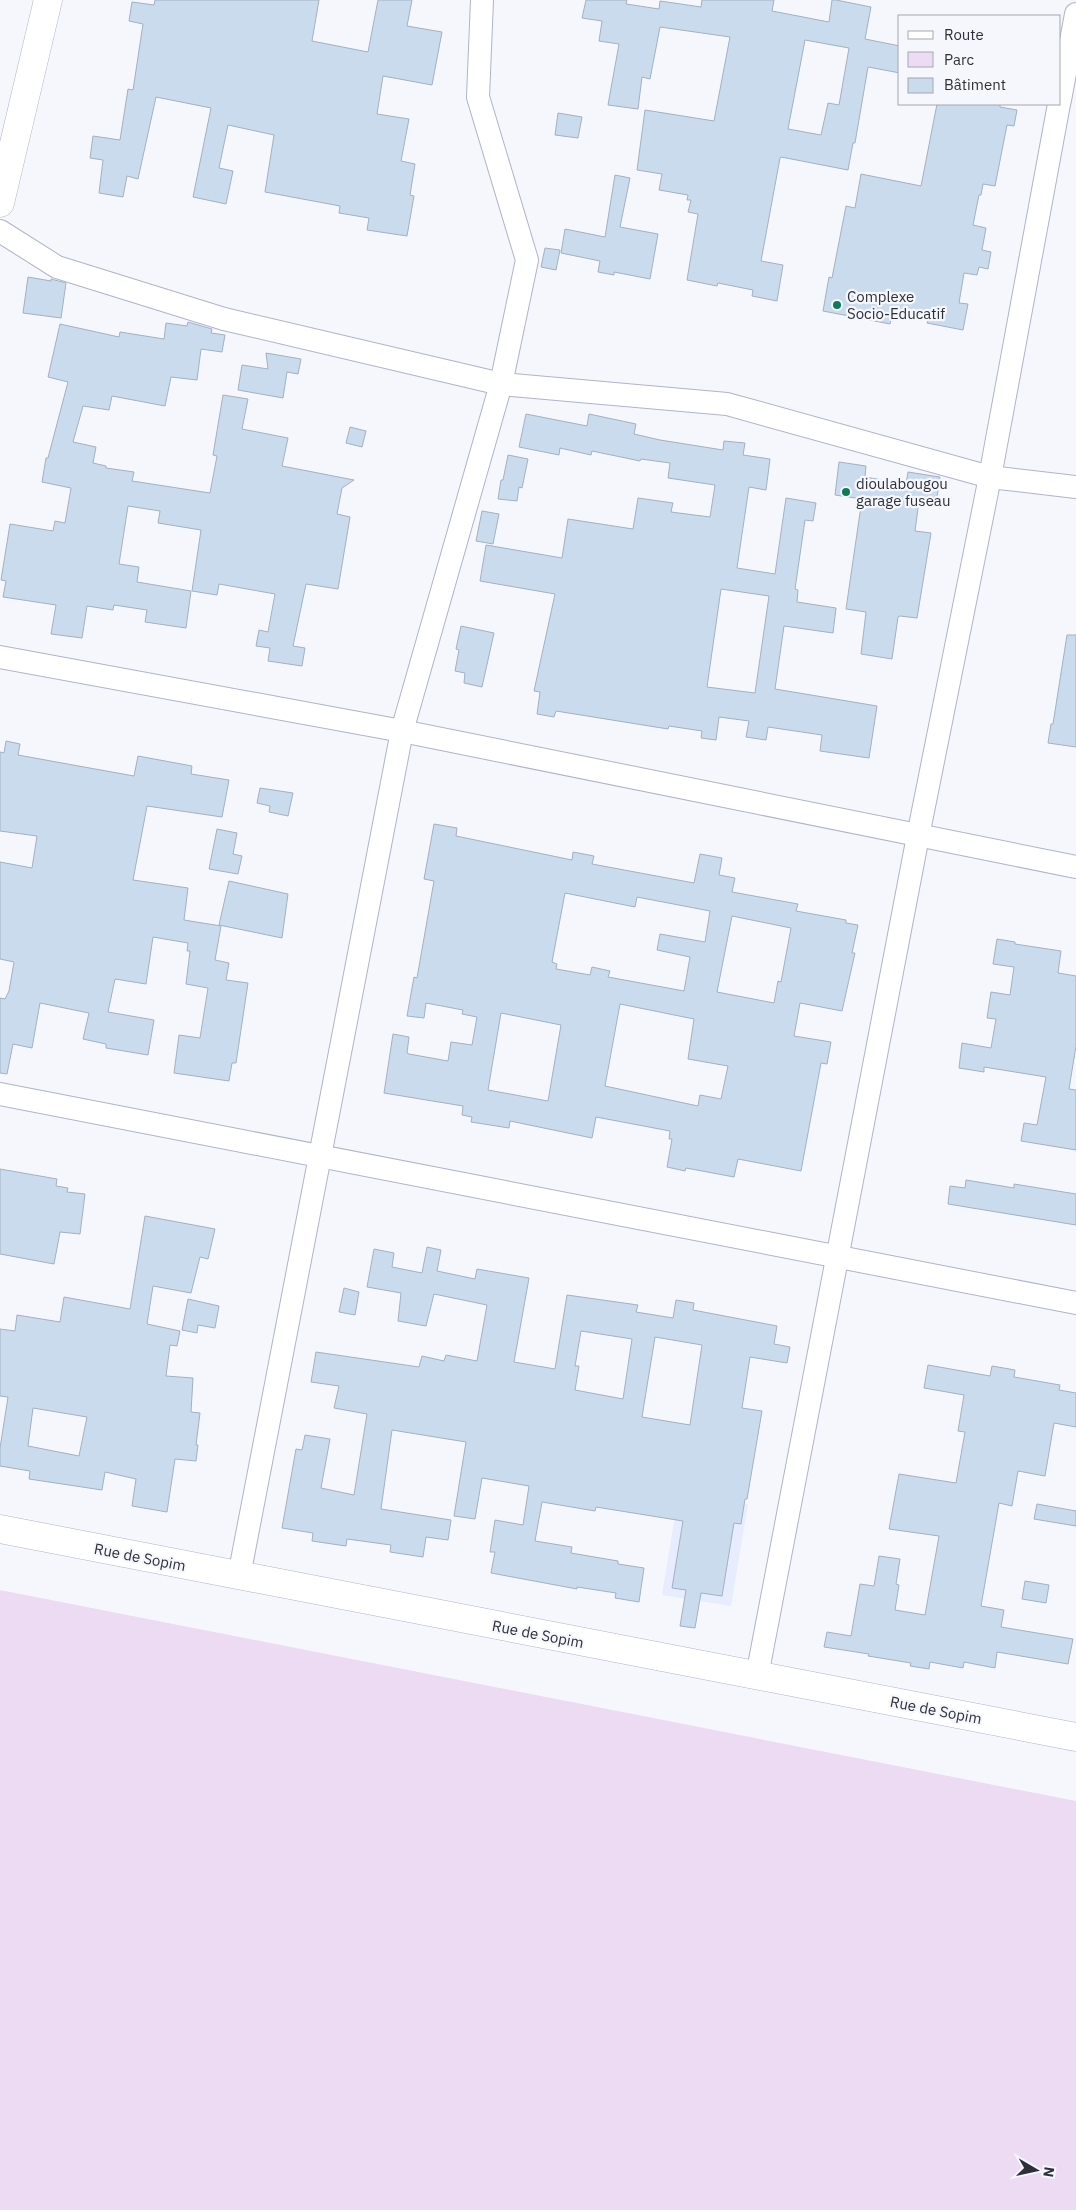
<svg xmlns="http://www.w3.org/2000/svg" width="1076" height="2210" font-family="'IBM Plex Sans',sans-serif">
<rect width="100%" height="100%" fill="#f6f7fc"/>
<path fill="#e7ecfe" d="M 679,1492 L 748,1504 L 731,1606 L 662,1595 Z"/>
<path fill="#eddbf4" d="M 0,1590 L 1076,1801 L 1076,2210 L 0,2210 Z"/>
<g fill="#cbdbee" stroke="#a1b1c3" fill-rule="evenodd">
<path d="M 155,0 L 319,0 L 312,41 L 368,52 L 378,0 L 412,0 L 407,26 L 442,32 L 432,85 L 383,76 L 377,114 L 409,119 L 401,161 L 415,164 L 410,195 L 414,196 L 407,236 L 367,230 L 369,218 L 339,213 L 340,206 L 265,192 L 274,135 L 228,125 L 219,168 L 233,171 L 226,204 L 193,197 L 211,108 L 156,97 L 138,179 L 127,176 L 123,197 L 99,193 L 103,160 L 90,158 L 93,136 L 120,140 L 128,89 L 133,90 L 143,24 L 129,21 L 132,2 L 154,5 Z"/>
<path d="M 586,0 L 627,0 L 626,4 L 659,9 L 660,1 L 701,7 L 702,0 L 774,0 L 772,11 L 829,22 L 832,0 L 836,0 L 871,7 L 865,39 L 900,46 L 900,73 L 868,67 L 855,143 L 853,143 L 848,170 L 781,157 L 780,158 L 761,261 L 783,265 L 777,301 L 752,296 L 753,290 L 718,283 L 717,286 L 687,280 L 698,214 L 688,212 L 691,200 L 687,200 L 688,195 L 659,190 L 662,174 L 637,170 L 645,110 L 714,121 L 730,37 L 660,27 L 650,79 L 642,77 L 638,109 L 608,105 L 619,44 L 599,41 L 602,21 L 582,18 ZM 805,40 L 849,48 L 839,105 L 828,103 L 821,135 L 788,129 Z"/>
<path d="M 937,104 L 1000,104 L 1000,107 L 1017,110 L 1014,126 L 1007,125 L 995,186 L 983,184 L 981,195 L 979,195 L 973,225 L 986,228 L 982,250 L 991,252 L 988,269 L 979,267 L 977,275 L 964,273 L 959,303 L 968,304 L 963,330 L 927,323 L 928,320 L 892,313 L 890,324 L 823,311 L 829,277 L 832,278 L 846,206 L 855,208 L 861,174 L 921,186 Z"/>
<path d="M 558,113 L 582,117 L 578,138 L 555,135 Z"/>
<path d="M 615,175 L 630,178 L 620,227 L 658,234 L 650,279 L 614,272 L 614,275 L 598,272 L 600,261 L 561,253 L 565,229 L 605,237 Z"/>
<path d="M 545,248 L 560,250 L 556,270 L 541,267 Z"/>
<path d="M 28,277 L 51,281 L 51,279 L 66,283 L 61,318 L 23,313 Z"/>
<path d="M 188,322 L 212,329 L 211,333 L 225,335 L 222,352 L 201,349 L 197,380 L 171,377 L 165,406 L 112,396 L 109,410 L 83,406 L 73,442 L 96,447 L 93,463 L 106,466 L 106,468 L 134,472 L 132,481 L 210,493 L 217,456 L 213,455 L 223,395 L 248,399 L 242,429 L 288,438 L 282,466 L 354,480 L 342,488 L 337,514 L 350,517 L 338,589 L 306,584 L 293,646 L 305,648 L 302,666 L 268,661 L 270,648 L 256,646 L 259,630 L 268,632 L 275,594 L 219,584 L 217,595 L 192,591 L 201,530 L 158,523 L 160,511 L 128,506 L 119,564 L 139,567 L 137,582 L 191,591 L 186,628 L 145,622 L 147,610 L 114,605 L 113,610 L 87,606 L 82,638 L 51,634 L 56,605 L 3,597 L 6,581 L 1,580 L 10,524 L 53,531 L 55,521 L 65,523 L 71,488 L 42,482 L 46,458 L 48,458 L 68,382 L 48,377 L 60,324 L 119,337 L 120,332 L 164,339 L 166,323 L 187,326 Z"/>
<path d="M 266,353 L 301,359 L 298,374 L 287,372 L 283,398 L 238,390 L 242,365 L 268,369 Z"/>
<path d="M 526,414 L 587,426 L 589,414 L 636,424 L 634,434 L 660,440 L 723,450 L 724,441 L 745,443 L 743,455 L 770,459 L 766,490 L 749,487 L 737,568 L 775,574 L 786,498 L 816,503 L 813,521 L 805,520 L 795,589 L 798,590 L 797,602 L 836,608 L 833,633 L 784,626 L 775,689 L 877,706 L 869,758 L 820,751 L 822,735 L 768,727 L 766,740 L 746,737 L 749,721 L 719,717 L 716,740 L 701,738 L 702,731 L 669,726 L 668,729 L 556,711 L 554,717 L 537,714 L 540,692 L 534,691 L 555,594 L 480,581 L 486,545 L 562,558 L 568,519 L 633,529 L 638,498 L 673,503 L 671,512 L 710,517 L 715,485 L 668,478 L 670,463 L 641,459 L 640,461 L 592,451 L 591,455 L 560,448 L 559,455 L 519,447 ZM 721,589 L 769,596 L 755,693 L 707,687 Z"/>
<path d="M 350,427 L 366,431 L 362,447 L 346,443 Z"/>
<path d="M 508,455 L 528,459 L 522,488 L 519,487 L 517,501 L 498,499 L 501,480 L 503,480 Z"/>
<path d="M 839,462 L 866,466 L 865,477 L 906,484 L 908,472 L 940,477 L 936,504 L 919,501 L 915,531 L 931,533 L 917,618 L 900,616 L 898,617 L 892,659 L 861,654 L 866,612 L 846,609 L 862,499 L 835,495 Z"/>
<path d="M 482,511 L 499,514 L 493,544 L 476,541 Z"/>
<path d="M 461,626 L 494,633 L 482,687 L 464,683 L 465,673 L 455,671 L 459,650 L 456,649 Z"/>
<path d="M 1067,635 L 1076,635 L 1076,747 L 1048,743 L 1051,724 L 1053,724 Z"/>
<path d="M 6,741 L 20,744 L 18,755 L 62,763 L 134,776 L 138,756 L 192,766 L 191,774 L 229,780 L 222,817 L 147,806 L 133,880 L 188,888 L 184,920 L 221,926 L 215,960 L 229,963 L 226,980 L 248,983 L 236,1063 L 232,1063 L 229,1081 L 174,1073 L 179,1035 L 200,1038 L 208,988 L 186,984 L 190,951 L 187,951 L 188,943 L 153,937 L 146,984 L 115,979 L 108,1012 L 154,1020 L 148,1055 L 106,1048 L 106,1044 L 83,1039 L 89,1013 L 40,1003 L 32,1048 L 13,1044 L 7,1074 L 0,1073 L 0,998 L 5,999 L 9,991 L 14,962 L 0,959 L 0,862 L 32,868 L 37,836 L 0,831 L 0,752 L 4,753 Z"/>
<path d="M 260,788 L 293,793 L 288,816 L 269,812 L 270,806 L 257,803 Z"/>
<path d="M 434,824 L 457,828 L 456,836 L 572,860 L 573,852 L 594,856 L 592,864 L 694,883 L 700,854 L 722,858 L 719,875 L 735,878 L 732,892 L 798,904 L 796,911 L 846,920 L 846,923 L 858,925 L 852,953 L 855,953 L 842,1011 L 800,1003 L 794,1036 L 831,1042 L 827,1064 L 821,1063 L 801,1171 L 738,1159 L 734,1177 L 686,1168 L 685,1171 L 667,1167 L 672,1139 L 669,1139 L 670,1131 L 596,1117 L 592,1138 L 510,1121 L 509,1128 L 471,1122 L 472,1117 L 462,1115 L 463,1106 L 384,1093 L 393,1034 L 409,1037 L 407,1053 L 409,1054 L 448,1061 L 451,1042 L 472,1045 L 477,1017 L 462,1014 L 463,1010 L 426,1003 L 424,1018 L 407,1016 L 414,977 L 417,978 L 434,881 L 424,879 ZM 565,893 L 635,907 L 637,897 L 710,911 L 705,942 L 660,934 L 657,950 L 690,957 L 684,991 L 608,977 L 610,971 L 592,967 L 590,975 L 556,969 L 557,964 L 552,962 ZM 732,916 L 791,928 L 781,982 L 778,981 L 774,1003 L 717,992 ZM 620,1004 L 694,1019 L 688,1059 L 728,1066 L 721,1099 L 700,1095 L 698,1106 L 605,1086 ZM 501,1013 L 561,1025 L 548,1101 L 488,1090 Z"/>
<path d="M 217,829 L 237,833 L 233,854 L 242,856 L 238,874 L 209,869 Z"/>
<path d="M 229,881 L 288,894 L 282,938 L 219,925 Z"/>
<path d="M 997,939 L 1015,942 L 1015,944 L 1061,951 L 1058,973 L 1076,976 L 1076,1046 L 1069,1089 L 1076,1090 L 1076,1150 L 1021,1141 L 1024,1123 L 1037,1125 L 1046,1077 L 984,1067 L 984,1072 L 959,1068 L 962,1043 L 991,1048 L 996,1019 L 987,1018 L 991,992 L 1010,995 L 1014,967 L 993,964 Z"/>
<path d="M 0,1169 L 57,1179 L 56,1186 L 68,1188 L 67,1192 L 85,1194 L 80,1234 L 60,1232 L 54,1264 L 0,1254 Z"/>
<path d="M 966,1180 L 1014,1188 L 1014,1184 L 1076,1194 L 1076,1225 L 948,1204 L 950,1186 L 965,1188 Z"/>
<path d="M 145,1216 L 215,1229 L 208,1259 L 200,1257 L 191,1293 L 153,1286 L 147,1324 L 180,1331 L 177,1346 L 170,1345 L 166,1376 L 193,1378 L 191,1412 L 200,1413 L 196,1445 L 198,1445 L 196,1461 L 175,1459 L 167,1512 L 132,1506 L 136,1479 L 105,1472 L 102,1490 L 29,1479 L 30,1471 L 0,1466 L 0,1448 L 8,1397 L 0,1396 L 0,1329 L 15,1331 L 17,1315 L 60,1322 L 64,1297 L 130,1309 ZM 33,1408 L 87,1417 L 79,1456 L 28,1446 Z"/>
<path d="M 427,1247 L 441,1250 L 437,1271 L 475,1279 L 477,1269 L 529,1278 L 514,1362 L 555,1369 L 567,1295 L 638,1305 L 636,1312 L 673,1318 L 676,1300 L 694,1303 L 693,1310 L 777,1326 L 774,1344 L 790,1347 L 787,1363 L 750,1357 L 742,1408 L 762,1411 L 747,1499 L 745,1499 L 741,1524 L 734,1523 L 722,1596 L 701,1593 L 695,1628 L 680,1626 L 686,1590 L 672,1588 L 683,1521 L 596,1507 L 595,1511 L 542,1502 L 535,1541 L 572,1547 L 571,1553 L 618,1561 L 618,1564 L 644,1568 L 639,1602 L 615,1598 L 616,1593 L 577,1587 L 577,1589 L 491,1573 L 495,1552 L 490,1552 L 495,1520 L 523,1525 L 529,1486 L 482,1478 L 475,1519 L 454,1516 L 466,1442 L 392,1430 L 381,1509 L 451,1520 L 448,1540 L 426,1537 L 423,1557 L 390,1552 L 391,1545 L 347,1539 L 346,1546 L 312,1541 L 313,1533 L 282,1528 L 296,1449 L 302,1450 L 305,1435 L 330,1439 L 321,1488 L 354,1495 L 367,1414 L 334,1408 L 339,1386 L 311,1382 L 316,1352 L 419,1367 L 422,1356 L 444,1361 L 446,1355 L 477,1361 L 487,1305 L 434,1294 L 426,1326 L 398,1321 L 401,1293 L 367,1287 L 374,1249 L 394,1253 L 392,1267 L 422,1273 ZM 581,1331 L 632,1339 L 623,1399 L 575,1390 L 579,1366 L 575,1366 ZM 655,1337 L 702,1345 L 690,1425 L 642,1417 Z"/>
<path d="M 344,1288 L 359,1292 L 355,1315 L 339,1312 Z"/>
<path d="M 188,1299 L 219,1306 L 215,1328 L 198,1325 L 197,1333 L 182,1330 Z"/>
<path d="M 928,1365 L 990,1376 L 992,1366 L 1015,1370 L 1014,1377 L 1060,1385 L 1059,1390 L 1076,1393 L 1076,1427 L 1054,1423 L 1045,1476 L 1018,1471 L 1012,1506 L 999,1503 L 981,1606 L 1004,1610 L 1001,1627 L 1073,1639 L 1068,1664 L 997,1652 L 995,1668 L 964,1662 L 963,1668 L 930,1662 L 929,1669 L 910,1666 L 911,1663 L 868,1656 L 869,1654 L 824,1647 L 827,1632 L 851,1636 L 860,1584 L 874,1586 L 879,1556 L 900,1559 L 896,1584 L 899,1585 L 895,1610 L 925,1615 L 939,1536 L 889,1529 L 899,1474 L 956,1483 L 965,1432 L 958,1431 L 964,1395 L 924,1388 Z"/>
<path d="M 1037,1504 L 1076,1511 L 1076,1526 L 1034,1519 Z"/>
<path d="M 1025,1581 L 1049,1585 L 1046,1603 L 1022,1599 Z"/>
</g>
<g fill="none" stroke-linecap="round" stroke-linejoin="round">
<defs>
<g id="street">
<path d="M 1060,100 L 1076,14"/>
<path d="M 0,231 L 57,267 L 224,319 L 501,384 L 727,404 L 990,477 L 1076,487"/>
<path d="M 0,657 L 402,731 L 1076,867"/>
<path d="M 0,1094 L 1076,1303"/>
<path d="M 239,1576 L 402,731 L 501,384 L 527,260 L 478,97 L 482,0"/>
<path d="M 757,1676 L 918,836 L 990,477 L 1059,104"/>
</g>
<g id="secondary">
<path d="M 0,203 L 48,0"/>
<path d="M 0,1529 L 1076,1737"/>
</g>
</defs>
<use href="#street" stroke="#aeb4ca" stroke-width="24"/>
<use href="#secondary" stroke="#aeb4ca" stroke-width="29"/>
<use href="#street" stroke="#fff" stroke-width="22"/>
<use href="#secondary" stroke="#fff" stroke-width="28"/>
</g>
<g fill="#0c7b56" stroke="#f6f7fc" stroke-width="2">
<circle cx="837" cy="305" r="5"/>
<circle cx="846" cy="492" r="5"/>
</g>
<g text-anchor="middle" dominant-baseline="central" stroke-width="4.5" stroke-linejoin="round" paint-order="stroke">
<g font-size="15" fill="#2e3039" stroke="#f6f7fc" text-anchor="start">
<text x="847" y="296">Complexe<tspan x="847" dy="17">Socio-Educatif</tspan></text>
<text x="856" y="483">dioulabougou<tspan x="856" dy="17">garage fuseau</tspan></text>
</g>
<g font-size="15" fill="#2e3039" stroke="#f6f7fc">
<text transform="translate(140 1557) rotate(11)">Rue de Sopim</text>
<text transform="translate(538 1634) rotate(11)">Rue de Sopim</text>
<text transform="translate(936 1710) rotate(11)">Rue de Sopim</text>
</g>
</g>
<rect x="898" y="15" width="162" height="90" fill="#f6f7fc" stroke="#a6a7ae"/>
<rect x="908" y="31" width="25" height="8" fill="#ffffff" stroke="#a6a7ae"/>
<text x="944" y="40" font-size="15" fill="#2e3039">Route</text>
<rect x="908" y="52" width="25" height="15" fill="#eddbf4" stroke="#a6a7ae"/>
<text x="944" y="65" font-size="15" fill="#2e3039">Parc</text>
<rect x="908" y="78" width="25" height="15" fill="#cbdbee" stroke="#a6a7ae"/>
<text x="944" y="90" font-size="15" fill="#2e3039">Bâtiment</text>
<g transform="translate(1036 2170) rotate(99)" stroke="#f6f7fc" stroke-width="4" paint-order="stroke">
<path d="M0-4L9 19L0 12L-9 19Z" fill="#2e3039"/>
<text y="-8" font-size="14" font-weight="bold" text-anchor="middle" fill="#2e3039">N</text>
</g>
</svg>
